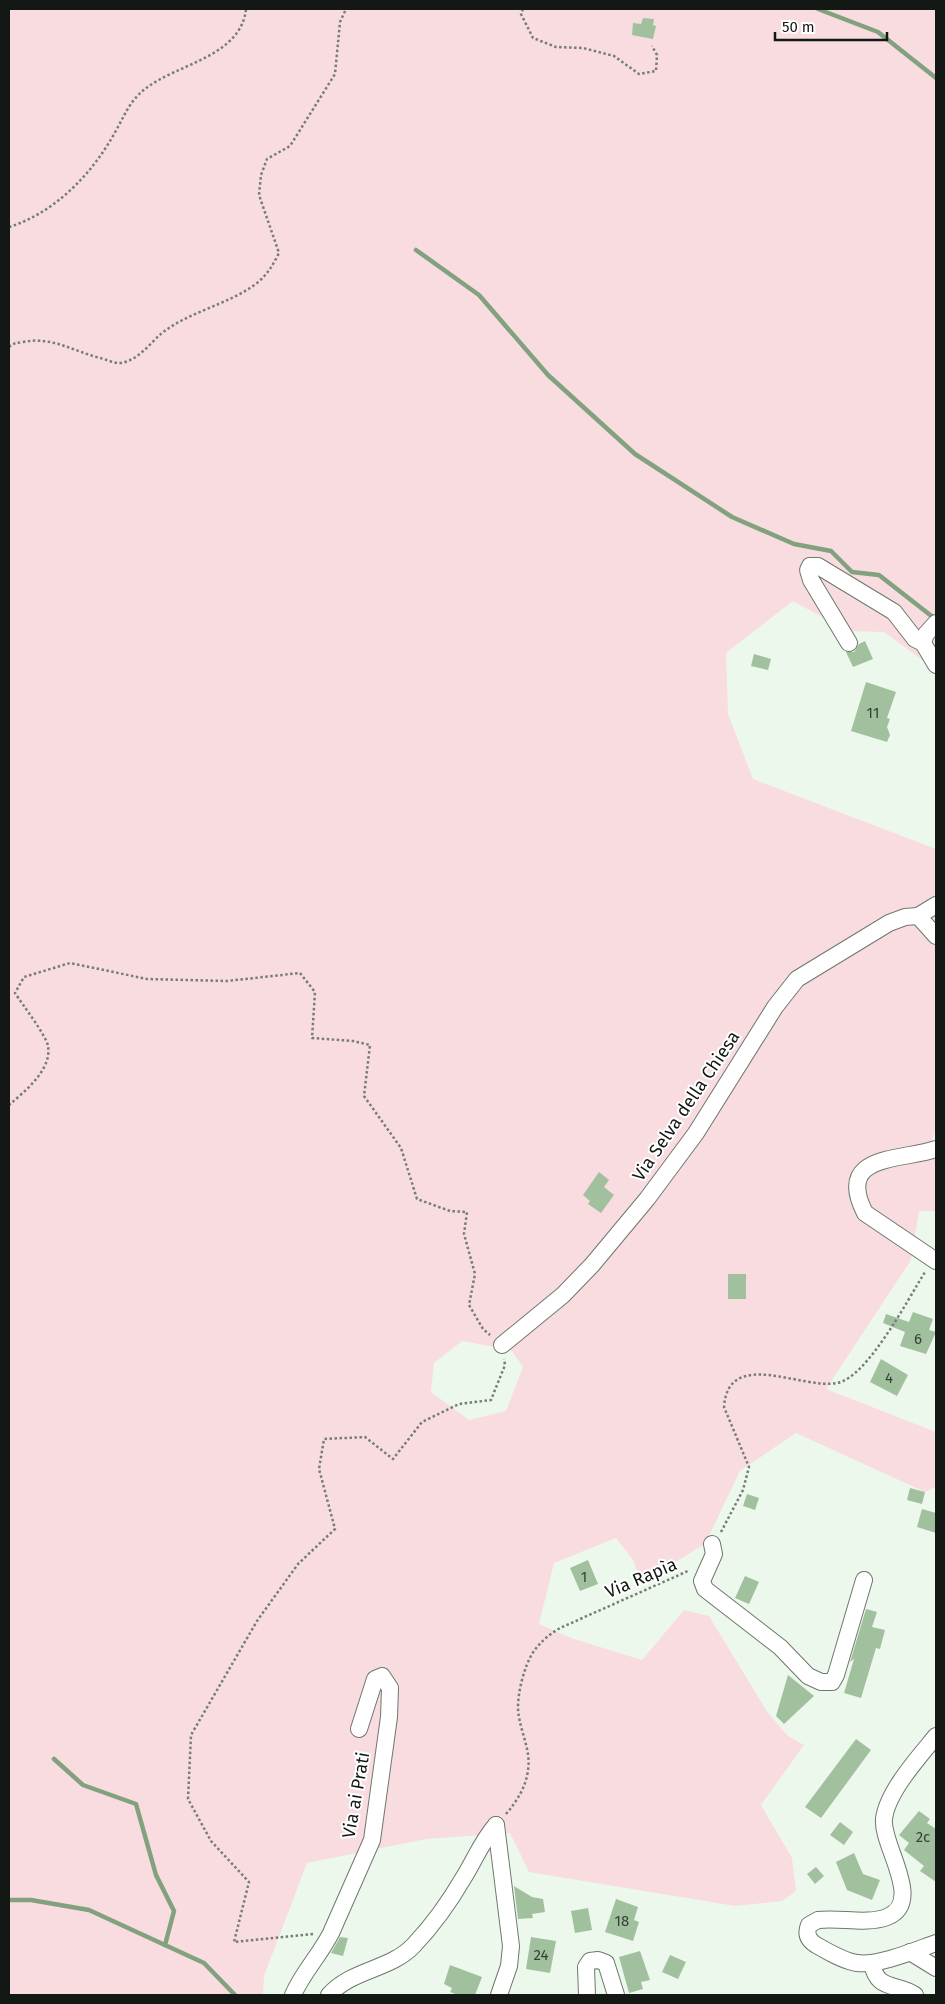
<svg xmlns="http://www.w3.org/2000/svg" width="945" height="2004" font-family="'Fira Sans',sans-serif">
<rect width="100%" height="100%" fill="#edf8ec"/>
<path fill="#f9dce0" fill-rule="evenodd" d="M 9,9 L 936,9 L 936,670 L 884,632 L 847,631 L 793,601 L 726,653 L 728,714 L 753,779 L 936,849 L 936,1128 L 928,1155 L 936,1157 L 936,1211 L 919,1211 L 911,1260 L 826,1389 L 936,1432 L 936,1487 L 925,1492 L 796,1433 L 740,1471 L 705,1544 L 677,1561 L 639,1577 L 633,1560 L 616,1538 L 554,1563 L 539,1624 L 571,1638 L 642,1660 L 684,1610 L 709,1616 L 768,1713 L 788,1736 L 804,1745 L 761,1805 L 792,1858 L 796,1891 L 782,1901 L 735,1906 L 529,1872 L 510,1833 L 426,1839 L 307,1863 L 264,1976 L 263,1995 L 9,1995 ZM 462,1341 L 511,1350 L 523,1367 L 506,1411 L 469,1420 L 431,1392 L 434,1363 Z"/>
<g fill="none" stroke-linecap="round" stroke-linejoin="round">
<g stroke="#82a17e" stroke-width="4.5">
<path d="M 818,9 L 878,32 L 936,78"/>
<path d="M 416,250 L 479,295 L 548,375 L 635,454 L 732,517 L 794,544 L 831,551 L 852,572 L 879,575 L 934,618"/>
<path d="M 54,1759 L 83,1785 L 136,1804 L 156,1875 L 174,1911 L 165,1945"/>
<path d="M 9,1900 L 31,1900 L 89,1910 L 204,1963 L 235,1995"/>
</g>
</g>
<g fill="#a1c19e">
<path d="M 643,18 L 654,19 L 653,25 L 656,26 L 653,39 L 632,35 L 633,23 L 641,24 Z"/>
<path d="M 865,641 L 873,659 L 853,667 L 846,652 L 854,652 L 859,644 Z"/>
<path d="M 754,654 L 771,659 L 768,670 L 751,666 Z"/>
<path d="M 866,682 L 896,692 L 887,718 L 890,719 L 887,727 L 890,735 L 887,742 L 851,731 Z"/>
<path d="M 599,1172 L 609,1180 L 604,1187 L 614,1195 L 601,1213 L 588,1204 L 590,1201 L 583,1195 Z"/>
<rect x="728" y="1274" width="18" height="25"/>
<path d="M 913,1312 L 933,1319 L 929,1330 L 936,1332 L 926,1354 L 900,1346 L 905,1332 L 883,1323 L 886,1314 L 909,1322 Z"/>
<path d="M 881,1359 L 908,1375 L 897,1396 L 870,1382 Z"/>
<path d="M 910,1488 L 925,1492 L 922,1504 L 907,1500 Z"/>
<path d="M 747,1494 L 759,1498 L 755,1510 L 743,1506 Z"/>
<path d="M 922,1509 L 936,1513 L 936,1533 L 917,1527 Z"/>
<path d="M 588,1560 L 598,1584 L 580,1591 L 570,1568 Z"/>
<path d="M 745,1576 L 759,1582 L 749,1604 L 735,1598 Z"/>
<path d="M 866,1609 L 877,1612 L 872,1627 L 885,1630 L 880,1649 L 876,1648 L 861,1698 L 844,1693 L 854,1659 L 850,1662 Z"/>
<path d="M 788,1675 L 814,1696 L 784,1724 L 776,1716 Z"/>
<path d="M 856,1739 L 871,1750 L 821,1818 L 805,1807 Z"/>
<path d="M 919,1811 L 930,1819 L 927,1823 L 936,1829 L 936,1882 L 920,1871 L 924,1866 L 904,1850 L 909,1843 L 899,1835 Z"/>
<path d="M 840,1822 L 853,1832 L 844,1845 L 830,1835 Z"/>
<path d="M 854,1853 L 863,1874 L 880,1880 L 872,1900 L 847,1890 L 836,1862 Z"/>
<path d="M 816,1867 L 824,1876 L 815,1884 L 807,1874 Z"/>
<path d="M 514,1886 L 532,1897 L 543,1899 L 545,1912 L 532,1914 L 533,1918 L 518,1919 Z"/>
<path d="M 616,1899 L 638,1907 L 634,1920 L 639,1922 L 633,1941 L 605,1932 Z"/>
<path d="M 588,1908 L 592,1930 L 575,1933 L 571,1911 Z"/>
<path d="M 340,1937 L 348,1938 L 343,1956 L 331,1953 Z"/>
<path d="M 531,1937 L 556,1941 L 550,1973 L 526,1969 Z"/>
<path d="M 640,1951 L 650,1980 L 641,1982 L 643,1989 L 629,1993 L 619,1957 Z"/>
<path d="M 670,1955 L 686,1962 L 678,1979 L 662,1972 Z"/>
<path d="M 450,1965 L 482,1977 L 475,1995 L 458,1995 L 450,1992 L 452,1988 L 444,1984 Z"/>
</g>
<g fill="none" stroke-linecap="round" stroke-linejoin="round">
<defs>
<g id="minor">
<path d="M 936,623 L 926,634 L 923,643 L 936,665"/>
<path d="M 849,643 L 811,580 L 808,570 L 810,566 L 818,566 L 894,612 L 915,639 L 923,643"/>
<path d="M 936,905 L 918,916 L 936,936"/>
<path d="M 936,1149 C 902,1161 834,1153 865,1213 L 936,1261"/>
<path d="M 502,1345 L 563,1295 L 592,1265 L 647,1199 L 696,1133 L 775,1007 L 797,979 L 889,923 L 905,917 L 918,916"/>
<path d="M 712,1544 L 714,1554 L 702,1581 L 705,1589 L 780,1647 L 808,1676 L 821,1682 L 832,1682 L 836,1675 L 864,1580"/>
<path d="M 936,1736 C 919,1757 887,1792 884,1819 C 881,1845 925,1902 887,1917 C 866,1925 840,1917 818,1920 L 809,1925 C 805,1935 809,1941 818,1946 C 830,1953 844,1961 857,1963 C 879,1966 916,1950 936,1943"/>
<path d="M 496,1825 L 511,1946 L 509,1966 L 499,1995"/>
<path d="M 910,1952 L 936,1968"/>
<path d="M 872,1963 C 877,1992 896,1982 915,1995"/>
<path d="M 293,1995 C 303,1972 320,1955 331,1933 L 372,1840 L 389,1717 L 390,1688 L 382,1676 L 375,1679 L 359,1729"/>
<path d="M 329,1995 C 352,1969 391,1970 414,1945 C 433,1925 450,1901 464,1877 C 475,1859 482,1841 496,1825"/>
<path d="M 587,1995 L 586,1967 L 590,1961 L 598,1960 L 606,1963 L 616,1995"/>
</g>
</defs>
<use href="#minor" stroke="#6e786d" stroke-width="18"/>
<g stroke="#767d76" stroke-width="2.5" stroke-dasharray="2.5 2.5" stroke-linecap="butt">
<path d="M 523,9 L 521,14 L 533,38 L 556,47 L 583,48 L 614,56 L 639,74 L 656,71 L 657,55 L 652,46"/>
<path d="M 9,227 C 54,213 90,176 113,136 C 123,119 129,101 145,89 C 176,64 241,57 246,9"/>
<path d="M 9,347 C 13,343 17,343 23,342 C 51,336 73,351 100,358 C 105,359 113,363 119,363 C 137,362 149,344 162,333 C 190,311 228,305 257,283 C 267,275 273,265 279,253 L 259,195 L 261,175 L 267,159 L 290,146 L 335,74 L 340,22 L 346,9"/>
<path d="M 9,1105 C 25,1091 52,1070 48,1046 C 46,1035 22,1004 15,993 L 24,977 L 70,963 L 147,979 L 227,981 L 300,973 L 315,992 L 312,1038 L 353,1041 L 370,1045 L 364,1096 L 401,1148 L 417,1199 L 450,1211 L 467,1212 L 464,1234 L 475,1274 L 469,1305 L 483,1329 L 490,1335"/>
<path d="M 721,1532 L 743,1490 L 749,1467 L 724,1407 C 728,1347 802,1390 837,1383 C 867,1378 908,1299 925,1272"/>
<path d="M 506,1814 C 517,1801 526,1787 528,1770 C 531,1752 522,1735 519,1717 C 515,1700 524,1665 534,1651 C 541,1641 550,1634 560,1628 L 688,1571"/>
<path d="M 313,1934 L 234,1942 L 249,1882 L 211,1841 L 188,1799 L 191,1735 L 257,1621 L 298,1564 L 335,1529 L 319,1469 L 324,1439 L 365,1437 L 393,1459 L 422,1422 L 459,1404 L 491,1400 L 505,1365 L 504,1359"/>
</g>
<use href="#minor" stroke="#fff" stroke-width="16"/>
</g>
<g text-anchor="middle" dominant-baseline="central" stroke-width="4" stroke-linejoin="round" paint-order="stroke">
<g font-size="15" fill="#374236">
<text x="873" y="713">11</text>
<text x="918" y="1339">6</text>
<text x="889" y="1378">4</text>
<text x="584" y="1577">1</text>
<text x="923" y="1837">2c</text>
<text x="622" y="1921">18</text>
<text x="541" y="1955">24</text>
</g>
<g font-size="18" fill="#141814" stroke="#fff">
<text transform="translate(686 1106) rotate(-56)">Via Selva della Chiesa</text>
<text transform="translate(641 1578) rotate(-23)">Via Rapìa</text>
<text transform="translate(356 1795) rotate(-80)">Via ai Prati</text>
</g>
</g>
<rect width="945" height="2004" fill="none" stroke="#141814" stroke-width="20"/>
<path d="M775 32v8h112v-8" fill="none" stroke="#141814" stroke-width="2.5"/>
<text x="782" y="32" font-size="15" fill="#141814" stroke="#ffffff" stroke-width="4" paint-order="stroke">50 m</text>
</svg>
